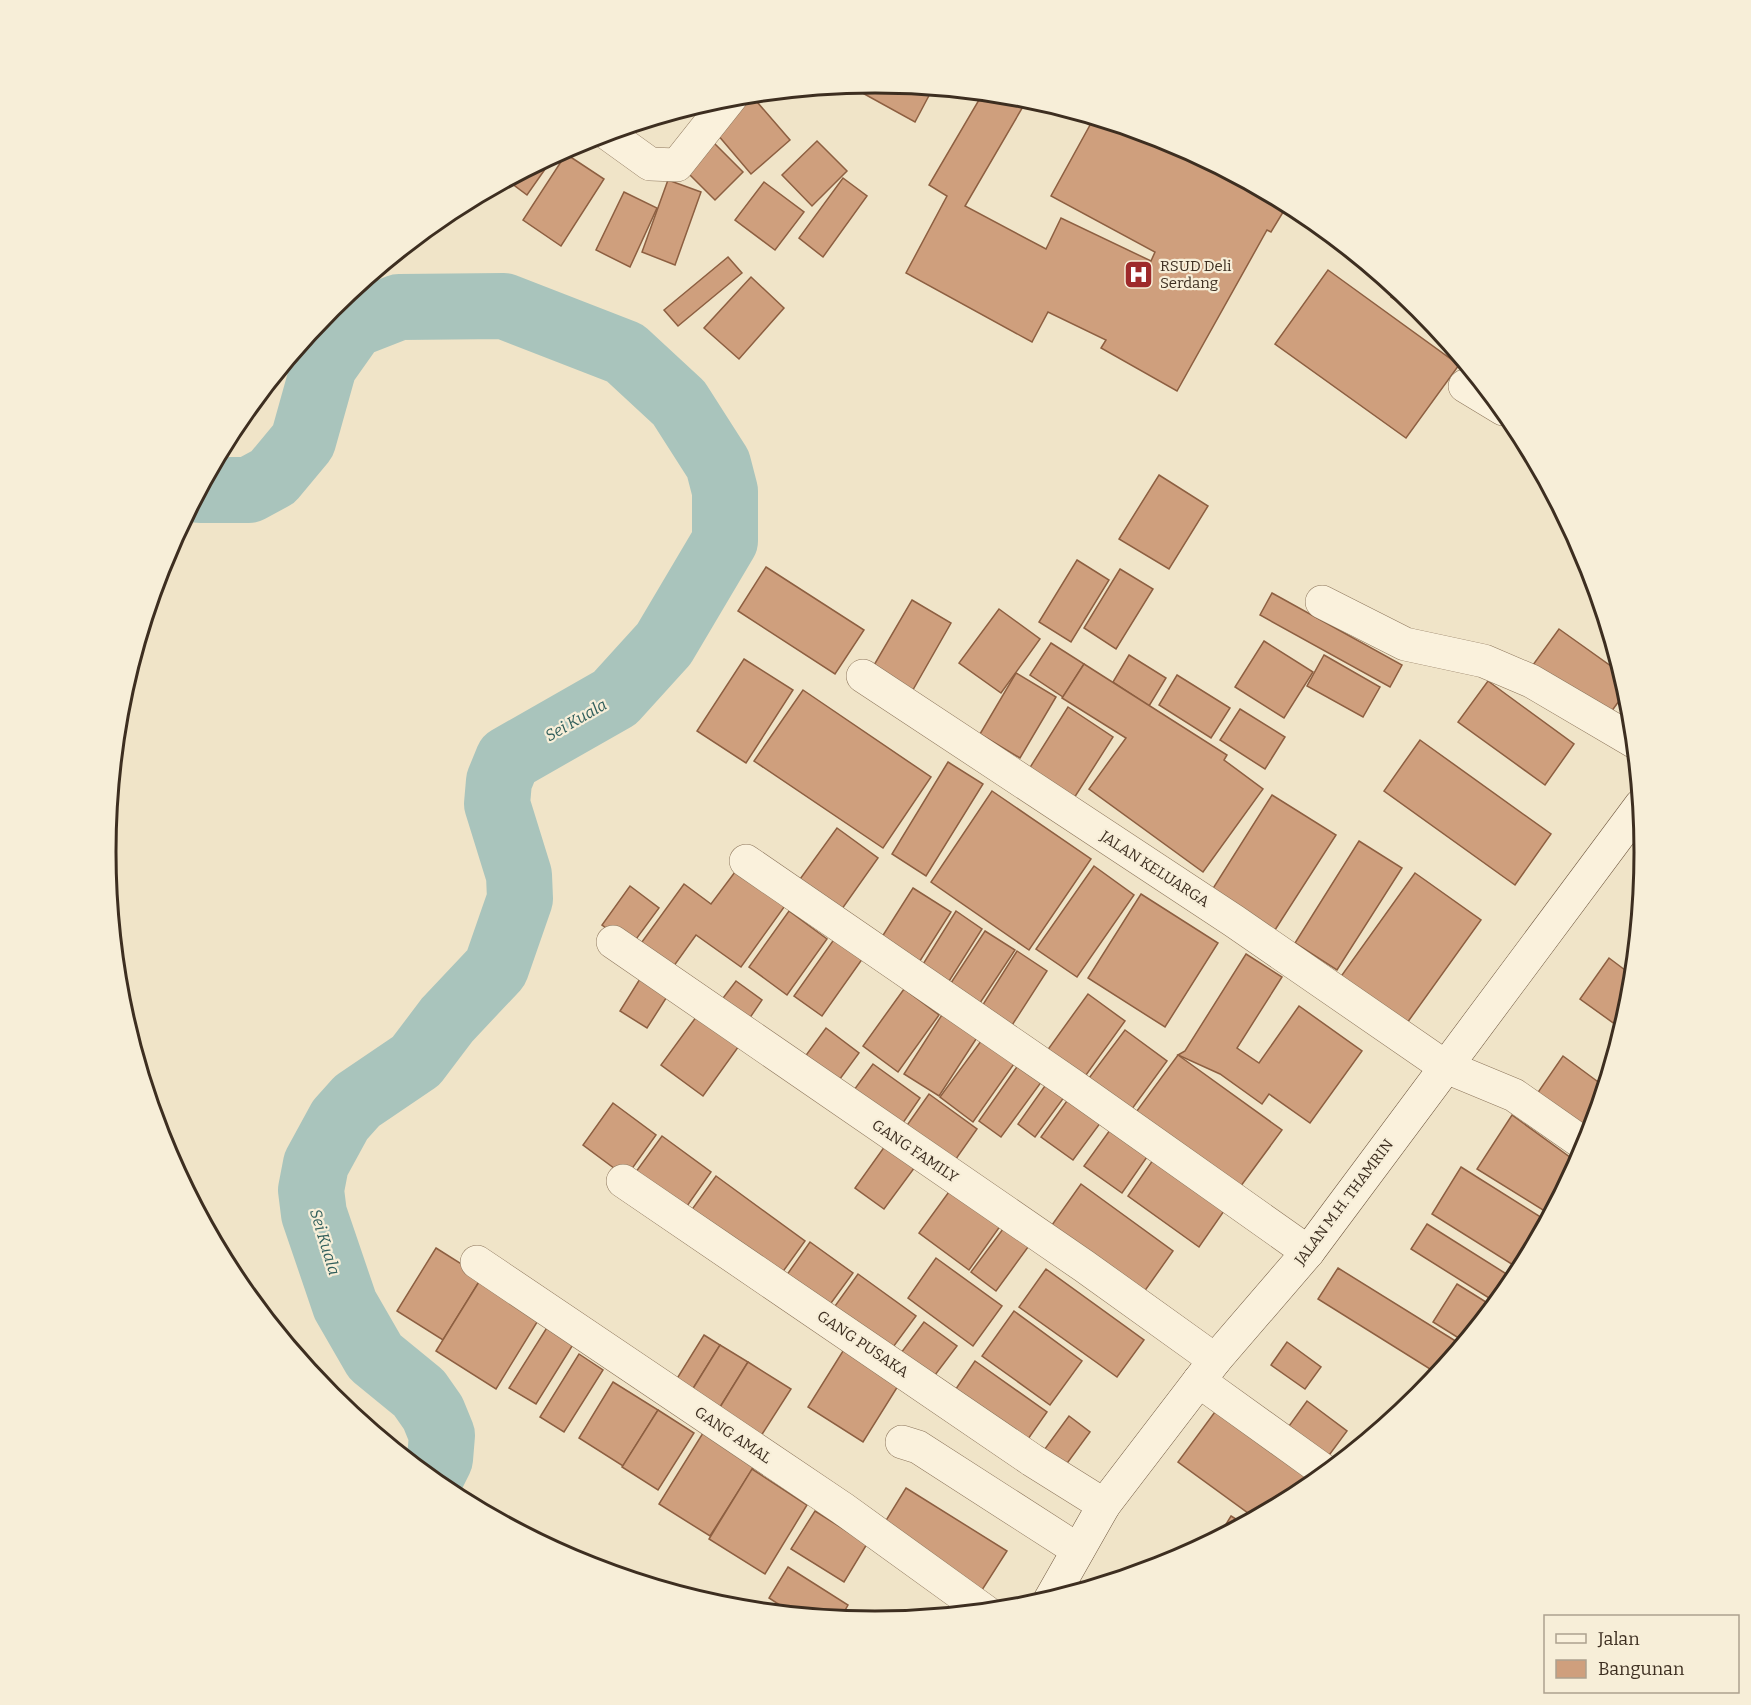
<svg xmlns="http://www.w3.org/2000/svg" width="1751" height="1705" font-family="Bitter,serif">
<rect width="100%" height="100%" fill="#f0e4c8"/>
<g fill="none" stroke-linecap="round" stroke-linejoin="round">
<path stroke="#a9c4bc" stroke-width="66" d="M 200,490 L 249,490 L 273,477 L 303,441 L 324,366 L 353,325 L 399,307 L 504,306 L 625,353 L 679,403 L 718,464 L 725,491 L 725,541 L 664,644 L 615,698 L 508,759 L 499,781 L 497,804 L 519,875 L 520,899 L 496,968 L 447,1020 L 416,1061 L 357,1101 L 340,1120 L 316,1164 L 311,1190 L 314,1214 L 345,1305 L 375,1357 L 419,1393 L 433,1413 L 442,1435 L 440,1459 L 430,1479"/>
</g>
<g fill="#cf9f7d" stroke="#8d5f41" stroke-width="1.5">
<path d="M 876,83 L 933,88 L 915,122 L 848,85 Z"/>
<path d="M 983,93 L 1028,98 L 965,206 L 1046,249 L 1061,218 L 1151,261 L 1155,252 L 1051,196 L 1090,125 L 1061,108 L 1170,141 L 1288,204 L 1271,232 L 1267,230 L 1177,391 L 1101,348 L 1106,340 L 1048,312 L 1032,342 L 906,273 L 947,196 L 929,185 Z"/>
<path d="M 751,95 L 790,140 L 751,174 L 712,128 Z"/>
<path d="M 712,141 L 743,172 L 715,200 L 684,169 Z"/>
<path d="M 817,141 L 847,171 L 812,206 L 782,175 Z"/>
<path d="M 566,154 L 604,179 L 561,246 L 523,220 Z"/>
<path d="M 555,155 L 527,195 L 507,180 Z"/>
<path d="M 843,178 L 867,196 L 823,257 L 799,238 Z"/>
<path d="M 668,180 L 701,192 L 675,265 L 642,252 Z"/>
<path d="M 764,182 L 804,212 L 775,250 L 735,220 Z"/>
<path d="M 624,192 L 657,208 L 630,267 L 596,250 Z"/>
<path d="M 728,257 L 742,273 L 678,326 L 664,310 Z"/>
<path d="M 1328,270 L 1459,365 L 1406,438 L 1275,344 Z"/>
<path d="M 751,277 L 784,308 L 739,359 L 704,328 Z"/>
<path d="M 1397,289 L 1420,308 L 1439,331 L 1391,297 Z"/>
<path d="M 1159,475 L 1208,506 L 1169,569 L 1119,539 Z"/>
<path d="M 1077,560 L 1109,580 L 1071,642 L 1039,622 Z"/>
<path d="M 766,567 L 864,630 L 835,674 L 738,611 Z"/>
<path d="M 1120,569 L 1153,589 L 1116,649 L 1084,628 Z"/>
<path d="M 1272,593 L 1402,665 L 1390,687 L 1260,615 Z"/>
<path d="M 912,600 L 951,623 L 910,695 L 870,672 Z"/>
<path d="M 999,609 L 1040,639 L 1001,693 L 959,663 Z"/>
<path d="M 1559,629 L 1622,674 L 1627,690 L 1603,723 L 1530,669 Z"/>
<path d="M 1264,641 L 1313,672 L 1284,718 L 1235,687 Z"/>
<path d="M 1051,643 L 1084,664 L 1063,697 L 1030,675 Z"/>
<path d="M 1129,655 L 1166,678 L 1149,706 L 1113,682 Z"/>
<path d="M 1324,655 L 1380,687 L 1363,717 L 1307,686 Z"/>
<path d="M 744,659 L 793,690 L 746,763 L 697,731 Z"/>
<path d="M 1084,664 L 1227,755 L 1224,760 L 1263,789 L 1203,872 L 1089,789 L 1126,738 L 1062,698 Z"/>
<path d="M 1016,673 L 1056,697 L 1020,758 L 980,734 Z"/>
<path d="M 1177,675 L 1230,708 L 1211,738 L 1159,705 Z"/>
<path d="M 1488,681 L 1574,744 L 1545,785 L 1458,722 Z"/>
<path d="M 803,690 L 931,777 L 883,848 L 754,761 Z"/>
<path d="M 1068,707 L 1113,737 L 1069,806 L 1024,777 Z"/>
<path d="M 1240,709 L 1285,737 L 1265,769 L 1220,740 Z"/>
<path d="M 1420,740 L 1551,834 L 1515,885 L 1384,791 Z"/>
<path d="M 948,762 L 983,784 L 926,876 L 892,854 Z"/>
<path d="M 992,791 L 1091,859 L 1029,950 L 931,882 Z"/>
<path d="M 1272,795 L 1336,835 L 1275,930 L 1212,890 Z"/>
<path d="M 837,828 L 878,858 L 837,916 L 795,886 Z"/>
<path d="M 1359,841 L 1402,868 L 1337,970 L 1295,943 Z"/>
<path d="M 1094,866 L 1134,895 L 1077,977 L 1036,949 Z"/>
<path d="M 738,868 L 787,903 L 741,967 L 696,935 L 671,970 L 639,946 L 684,884 L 711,904 Z"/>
<path d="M 1415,873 L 1481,920 L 1402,1030 L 1337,982 Z"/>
<path d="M 630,886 L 659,908 L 631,946 L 602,925 Z"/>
<path d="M 913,888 L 951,912 L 918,964 L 880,940 Z"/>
<path d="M 1141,894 L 1218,943 L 1165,1027 L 1088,978 Z"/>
<path d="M 789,911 L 827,939 L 787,995 L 749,967 Z"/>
<path d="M 956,911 L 982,929 L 946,986 L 920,969 Z"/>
<path d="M 985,931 L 1015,950 L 974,1012 L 945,992 Z"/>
<path d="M 835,938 L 863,958 L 822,1016 L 794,996 Z"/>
<path d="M 1017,951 L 1047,971 L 1007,1033 L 977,1014 Z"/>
<path d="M 1246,954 L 1282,977 L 1237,1048 L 1259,1063 L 1299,1006 L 1362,1051 L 1310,1123 L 1269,1094 L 1262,1104 L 1220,1074 L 1178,1055 L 1185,1051 Z"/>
<path d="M 1609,958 L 1633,976 L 1631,1003 L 1623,1030 L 1580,999 Z"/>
<path d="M 643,974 L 670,992 L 647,1028 L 620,1011 Z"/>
<path d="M 736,981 L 762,1000 L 747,1022 L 720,1002 Z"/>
<path d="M 904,989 L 939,1015 L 898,1072 L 863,1046 Z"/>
<path d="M 1088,994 L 1125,1021 L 1081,1082 L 1044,1055 Z"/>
<path d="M 947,1007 L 982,1030 L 939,1096 L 904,1074 Z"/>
<path d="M 702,1009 L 744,1039 L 703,1096 L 661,1065 Z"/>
<path d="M 826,1028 L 859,1053 L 837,1083 L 804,1058 Z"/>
<path d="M 1125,1030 L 1167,1061 L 1129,1113 L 1086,1082 Z"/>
<path d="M 984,1037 L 1016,1061 L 973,1122 L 940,1097 Z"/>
<path d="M 1178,1055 L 1282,1130 L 1235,1194 L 1131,1119 Z"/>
<path d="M 1563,1056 L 1605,1087 L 1587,1145 L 1530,1104 Z"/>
<path d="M 873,1064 L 920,1098 L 894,1136 L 846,1101 Z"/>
<path d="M 1019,1064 L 1042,1081 L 1001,1137 L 979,1121 Z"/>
<path d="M 1047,1083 L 1065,1096 L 1035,1137 L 1018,1124 Z"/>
<path d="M 929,1094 L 977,1129 L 951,1166 L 903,1131 Z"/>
<path d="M 1069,1098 L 1101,1122 L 1073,1160 L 1041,1137 Z"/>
<path d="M 613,1103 L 656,1135 L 626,1177 L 583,1145 Z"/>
<path d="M 1512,1115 L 1578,1163 L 1551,1215 L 1477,1169 Z"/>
<path d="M 1110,1130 L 1147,1157 L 1122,1193 L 1084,1166 Z"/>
<path d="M 662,1136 L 711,1172 L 680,1216 L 630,1180 Z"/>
<path d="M 885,1146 L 915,1167 L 884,1209 L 855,1188 Z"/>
<path d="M 1153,1160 L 1224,1211 L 1199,1247 L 1128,1196 Z"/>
<path d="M 1461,1167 L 1547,1221 L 1521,1270 L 1432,1214 Z"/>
<path d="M 716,1176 L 805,1241 L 779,1277 L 688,1215 Z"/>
<path d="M 1081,1184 L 1173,1251 L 1139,1299 L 1047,1232 Z"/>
<path d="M 951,1189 L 1001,1225 L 969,1270 L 919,1233 Z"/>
<path d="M 1427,1224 L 1516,1280 L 1497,1303 L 1411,1249 Z"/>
<path d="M 1006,1225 L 1031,1243 L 996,1291 L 971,1272 Z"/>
<path d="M 810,1242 L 853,1273 L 826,1310 L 784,1279 Z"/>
<path d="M 436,1248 L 482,1277 L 443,1340 L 397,1311 Z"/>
<path d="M 936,1258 L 1002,1306 L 973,1346 L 908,1298 Z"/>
<path d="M 1338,1268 L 1462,1345 L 1438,1374 L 1318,1299 Z"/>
<path d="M 1046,1269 L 1144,1340 L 1117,1377 L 1019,1307 Z"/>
<path d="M 858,1274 L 916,1316 L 888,1354 L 830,1313 Z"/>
<path d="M 482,1277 L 542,1314 L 496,1389 L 436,1351 Z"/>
<path d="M 1457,1284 L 1494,1307 L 1465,1342 L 1433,1322 Z"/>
<path d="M 1014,1311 L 1082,1361 L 1050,1405 L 982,1356 Z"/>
<path d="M 924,1322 L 957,1346 L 932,1379 L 898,1357 Z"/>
<path d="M 548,1326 L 574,1343 L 536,1404 L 509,1388 Z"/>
<path d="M 704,1335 L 720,1345 L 689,1395 L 673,1385 Z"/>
<path d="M 1287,1342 L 1321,1367 L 1305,1389 L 1271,1365 Z"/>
<path d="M 848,1343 L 903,1378 L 863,1442 L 808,1407 Z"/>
<path d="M 720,1345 L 748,1362 L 717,1412 L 689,1395 Z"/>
<path d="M 579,1354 L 603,1370 L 564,1432 L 540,1417 Z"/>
<path d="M 975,1361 L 1047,1412 L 1021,1449 L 949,1399 Z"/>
<path d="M 748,1362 L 791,1389 L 759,1439 L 717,1412 Z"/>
<path d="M 613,1382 L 658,1410 L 623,1466 L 579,1438 Z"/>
<path d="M 1223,1401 L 1318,1470 L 1301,1494 L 1255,1518 L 1178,1462 Z"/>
<path d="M 1307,1401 L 1347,1431 L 1324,1462 L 1284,1433 Z"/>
<path d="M 658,1410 L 694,1433 L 658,1490 L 622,1467 Z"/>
<path d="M 1069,1416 L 1090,1432 L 1060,1473 L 1039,1457 Z"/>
<path d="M 703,1433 L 755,1465 L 710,1536 L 659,1504 Z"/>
<path d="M 752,1469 L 807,1505 L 765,1574 L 709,1539 Z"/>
<path d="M 906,1488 L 1007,1551 L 982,1590 L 882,1527 Z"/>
<path d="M 815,1511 L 867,1544 L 844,1582 L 791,1549 Z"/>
<path d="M 1231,1516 L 1244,1524 L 1217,1539 Z"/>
<path d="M 788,1567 L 848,1605 L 840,1619 L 795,1615 L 769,1598 Z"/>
<path d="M 702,1601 L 757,1607 L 757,1611 L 725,1608 Z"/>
</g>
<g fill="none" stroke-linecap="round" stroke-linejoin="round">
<defs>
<g id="street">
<path d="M 607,133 L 650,164 L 677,165 L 731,97"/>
<path d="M 1465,386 L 1503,409"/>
<path d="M 1322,602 L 1405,644 L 1484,661 L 1531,681 L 1635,742"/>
<path d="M 863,676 L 1234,921 L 1444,1066 L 1514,1095 L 1587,1146"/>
<path d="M 746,861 L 1072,1085 L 1308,1252"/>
<path d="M 613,942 L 1084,1266 L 1215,1360"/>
<path d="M 623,1181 L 1032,1460 L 1104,1505"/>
<path d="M 477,1262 L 842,1508 L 986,1612"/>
<path d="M 1199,1381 L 1327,1473"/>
<path d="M 902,1442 L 918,1447 L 1078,1550"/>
</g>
<path id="secondary" d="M 1050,1600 L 1104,1505 L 1215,1360 L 1308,1252 L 1641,805"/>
</defs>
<use href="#street" stroke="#8d765c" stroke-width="34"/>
<use href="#secondary" stroke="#6f573f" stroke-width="34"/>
<use href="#street" stroke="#faf1dc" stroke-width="33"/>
<use href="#secondary" stroke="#faf1dc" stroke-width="33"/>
</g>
<defs>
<symbol id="hospital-square" viewBox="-11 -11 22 22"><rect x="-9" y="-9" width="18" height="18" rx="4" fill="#9e2a2b" stroke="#f7eed8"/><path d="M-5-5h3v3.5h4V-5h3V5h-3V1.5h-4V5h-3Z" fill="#fff"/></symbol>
</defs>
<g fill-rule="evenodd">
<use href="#hospital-square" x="1122" y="258" width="33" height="33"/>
</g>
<g text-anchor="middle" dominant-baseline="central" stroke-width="4.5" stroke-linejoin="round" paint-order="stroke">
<g font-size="15" fill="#3d2e20" stroke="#f7eed8" text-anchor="start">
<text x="1160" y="266">RSUD Deli<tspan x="1160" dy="17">Serdang</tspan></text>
</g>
<g font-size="15" fill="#3d2e20" stroke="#f7eed8">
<text transform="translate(1155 869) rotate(33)">JALAN KELUARGA</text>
<text transform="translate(915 1151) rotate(34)">GANG FAMILY</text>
<text transform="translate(1344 1202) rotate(-53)">JALAN M.H. THAMRIN</text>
<text transform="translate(863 1344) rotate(34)">GANG PUSAKA</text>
<text transform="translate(733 1435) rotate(34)">GANG AMAL</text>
</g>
<g font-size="16" font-style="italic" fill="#2f5d5a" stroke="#f7eed8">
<text transform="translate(576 720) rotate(-30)">Sei Kuala</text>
<text transform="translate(325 1242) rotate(73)">Sei Kuala</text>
</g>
</g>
<path d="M0 0H1751V1705H0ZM116 852a759 759 0 1 1 1518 0a759 759 0 1 1-1518 0Z" fill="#f7eed8" fill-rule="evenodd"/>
<path fill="none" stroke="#3d2e20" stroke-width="3" d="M116 852a759 759 0 1 1 1518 0a759 759 0 1 1-1518 0Z"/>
<rect x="1544" y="1615" width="195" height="78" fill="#f7eed8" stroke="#ada18e" stroke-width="1.5"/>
<rect x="1556" y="1634" width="30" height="9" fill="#faf1dc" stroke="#ada18e" stroke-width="1.5"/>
<text x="1598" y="1645" font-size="18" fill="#3d2e20">Jalan</text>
<rect x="1556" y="1660" width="30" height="18" fill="#cf9f7d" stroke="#ada18e" stroke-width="1.5"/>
<text x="1598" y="1675" font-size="18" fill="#3d2e20">Bangunan</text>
</svg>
